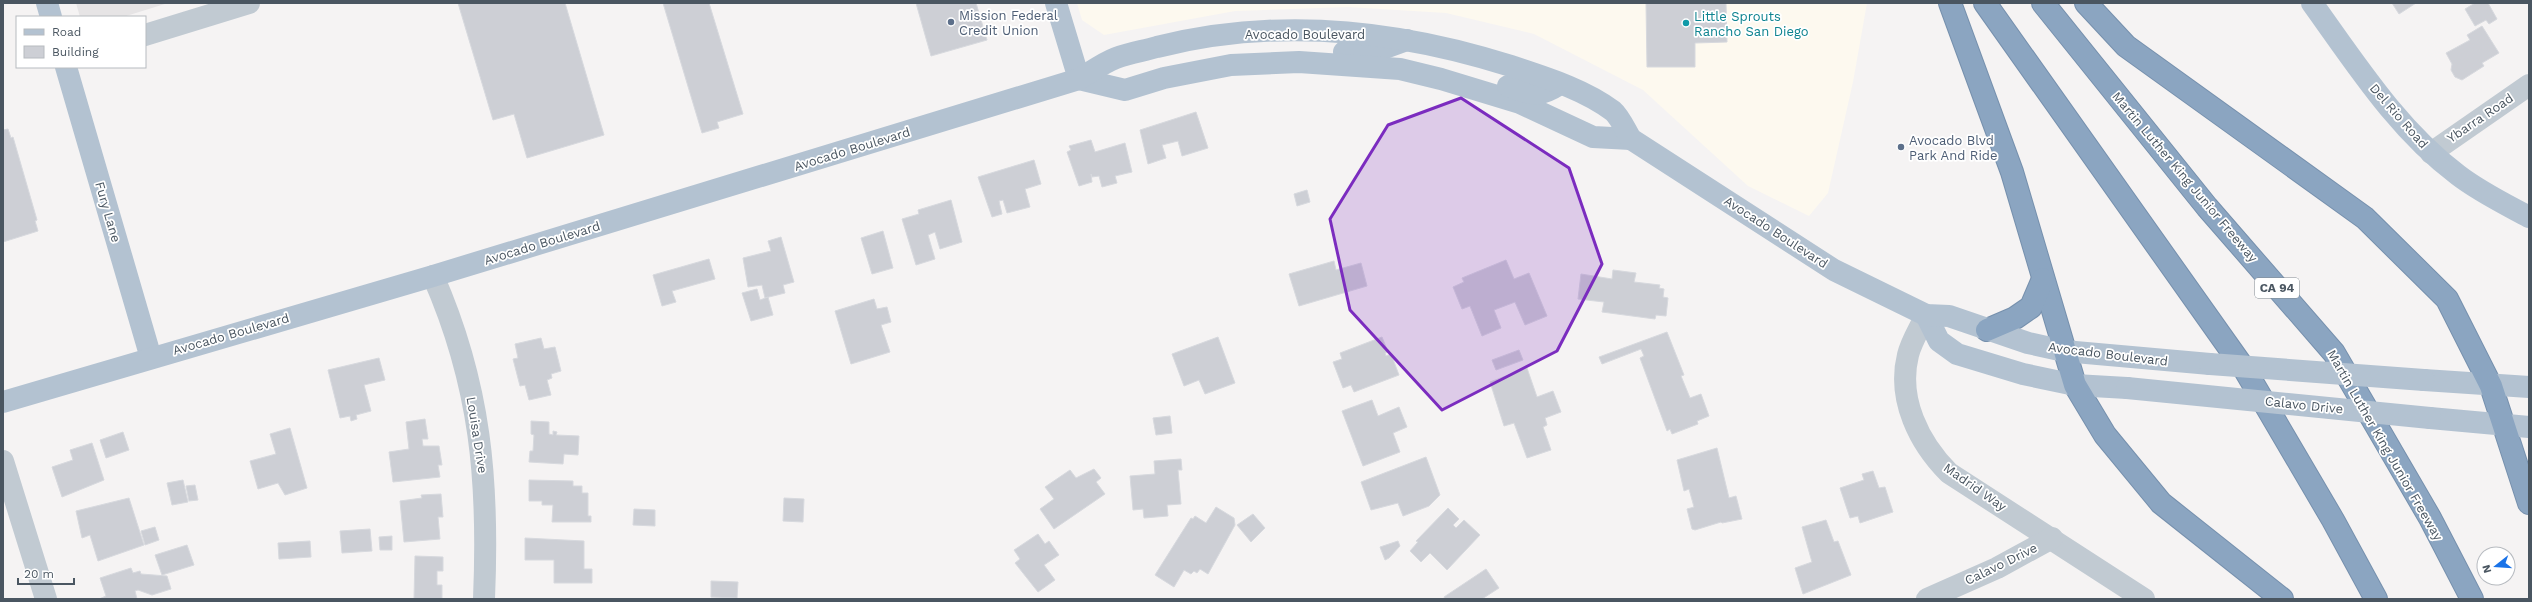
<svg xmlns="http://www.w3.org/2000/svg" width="2532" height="602" font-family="'Work Sans',sans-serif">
<rect width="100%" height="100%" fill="#f5f3f3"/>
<path fill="#fdf9ef" d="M 1077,3 L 1867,3 L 1853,82 L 1828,193 L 1809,216 L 1748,186 L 1643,90 L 1534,34 L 1446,13 L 1348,7 L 1235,11 L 1104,35 L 1082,20 Z"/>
<path fill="#e6e4e5" d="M 76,3 L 168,3 L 123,17 L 80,17 Z"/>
<g fill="#cdcfd5" stroke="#d7d9de">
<path d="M 458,3 L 565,3 L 604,135 L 527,158 L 514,114 L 493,120 Z"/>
<path d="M 663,3 L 709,3 L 743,114 L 717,122 L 719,128 L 702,133 Z"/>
<path d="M 916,3 L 976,3 L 987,40 L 931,56 Z"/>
<path d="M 1646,3 L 1726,3 L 1727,42 L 1695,43 L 1695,67 L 1647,67 Z"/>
<path d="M 2392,3 L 2416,3 L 2399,14 Z"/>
<path d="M 2475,3 L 2488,3 L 2497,19 L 2489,24 L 2486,20 L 2475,26 L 2465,9 Z"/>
<path d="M 2482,26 L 2499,53 L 2482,63 L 2484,66 L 2462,80 L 2455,77 L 2451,70 L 2452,64 L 2446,53 L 2470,40 L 2467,35 Z"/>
<path d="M 1196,112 L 1208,148 L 1182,156 L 1178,141 L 1162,145 L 1166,158 L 1148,164 L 1140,130 Z"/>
<path d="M 8,129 L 11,138 L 13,137 L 37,220 L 35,221 L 38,231 L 3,242 L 3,130 Z"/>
<path d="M 1091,140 L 1095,152 L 1125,143 L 1132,172 L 1115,176 L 1117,183 L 1102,187 L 1099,176 L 1092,177 L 1091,174 L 1092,182 L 1079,186 L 1067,152 L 1071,150 L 1069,146 Z"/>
<path d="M 1034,160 L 1041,184 L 1025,189 L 1030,207 L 1007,213 L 1003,200 L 999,201 L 1002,214 L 992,217 L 978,177 Z"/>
<path d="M 1307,190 L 1310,202 L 1297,206 L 1294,194 Z"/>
<path d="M 951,200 L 962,242 L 940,249 L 935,232 L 928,235 L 935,259 L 916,265 L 902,219 L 919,214 L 918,210 Z"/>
<path d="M 883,231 L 893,268 L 872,274 L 861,238 Z"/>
<path d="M 781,237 L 794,282 L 783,285 L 785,293 L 765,298 L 762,285 L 748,287 L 743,258 L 771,251 L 768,241 Z"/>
<path d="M 709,259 L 715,279 L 672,291 L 676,302 L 662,306 L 653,275 Z"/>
<path d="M 1506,260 L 1514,279 L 1529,273 L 1547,316 L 1525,325 L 1515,302 L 1494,310 L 1501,328 L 1482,336 L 1470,306 L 1462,309 L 1453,287 L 1464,282 L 1462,278 Z"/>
<path d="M 1334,261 L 1336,270 L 1361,263 L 1367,286 L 1299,306 L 1289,274 Z"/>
<path d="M 1613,270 L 1636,273 L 1634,282 L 1660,285 L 1659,288 L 1664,289 L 1663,297 L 1668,298 L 1666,316 L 1656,315 L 1655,319 L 1602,312 L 1604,302 L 1578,299 L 1581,274 L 1612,279 Z"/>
<path d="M 757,289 L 760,300 L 768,297 L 773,315 L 751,321 L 742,293 Z"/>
<path d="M 874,299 L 877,309 L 887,307 L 891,322 L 881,325 L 890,352 L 851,364 L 835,311 Z"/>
<path d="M 1667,332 L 1684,375 L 1681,376 L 1690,398 L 1701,394 L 1709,416 L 1697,421 L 1698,424 L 1672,434 L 1670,429 L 1667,431 L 1640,358 L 1644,356 L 1641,349 L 1602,364 L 1599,357 Z"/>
<path d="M 1218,337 L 1235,383 L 1205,394 L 1199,380 L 1184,386 L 1172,354 Z"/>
<path d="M 1382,337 L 1388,352 L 1385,353 L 1386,356 L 1391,354 L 1399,375 L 1354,392 L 1351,385 L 1343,388 L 1333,362 L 1342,359 L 1340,353 Z"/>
<path d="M 541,338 L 544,349 L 555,347 L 561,371 L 551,374 L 552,378 L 547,380 L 551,395 L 529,400 L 525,385 L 520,386 L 513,359 L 518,358 L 515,344 Z"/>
<path d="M 1519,350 L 1523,360 L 1496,370 L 1492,360 Z"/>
<path d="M 379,358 L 385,380 L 364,385 L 371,411 L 356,415 L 357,419 L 351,421 L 350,416 L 340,418 L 328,370 Z"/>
<path d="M 1527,368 L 1537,397 L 1553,391 L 1561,412 L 1545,418 L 1547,425 L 1543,427 L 1551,450 L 1527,458 L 1514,423 L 1504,426 L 1490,382 Z"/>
<path d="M 1372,400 L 1378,416 L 1399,407 L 1407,427 L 1393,433 L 1400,452 L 1363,466 L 1342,411 Z"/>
<path d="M 1170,416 L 1172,433 L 1156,435 L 1153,418 Z"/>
<path d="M 425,419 L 428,439 L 422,439 L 423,446 L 439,446 L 442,465 L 438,465 L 440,477 L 393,482 L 389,452 L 409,449 L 406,422 Z"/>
<path d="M 531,421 L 549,422 L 549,434 L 553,435 L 553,431 L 557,432 L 556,435 L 579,436 L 578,455 L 564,454 L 563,464 L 529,462 L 530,451 L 533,451 L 534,435 L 531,434 Z"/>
<path d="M 290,428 L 307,488 L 285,495 L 278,483 L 258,489 L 250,461 L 276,454 L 270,434 Z"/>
<path d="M 123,432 L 129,450 L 106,458 L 100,440 Z"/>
<path d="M 92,443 L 104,480 L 62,497 L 52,467 L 73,460 L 70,450 Z"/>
<path d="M 1717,448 L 1729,498 L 1736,496 L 1742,519 L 1722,523 L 1721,522 L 1695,530 L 1692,529 L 1687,509 L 1694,507 L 1689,489 L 1684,491 L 1677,460 Z"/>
<path d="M 1426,457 L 1440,495 L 1429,506 L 1403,516 L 1398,503 L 1371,510 L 1361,482 Z"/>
<path d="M 1181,459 L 1182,470 L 1178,470 L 1181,504 L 1167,505 L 1168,516 L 1144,518 L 1143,509 L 1133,510 L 1130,476 L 1155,474 L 1154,461 Z"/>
<path d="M 1094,469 L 1101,478 L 1096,482 L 1105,494 L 1054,529 L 1040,509 L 1054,499 L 1045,487 L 1070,470 L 1076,478 Z"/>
<path d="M 1873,471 L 1879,488 L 1885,487 L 1893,512 L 1860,523 L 1858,516 L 1850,518 L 1840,488 L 1864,480 L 1862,474 Z"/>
<path d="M 183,480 L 188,502 L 172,505 L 167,483 Z"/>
<path d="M 529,480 L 573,481 L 573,486 L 582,486 L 582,493 L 588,493 L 588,516 L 591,516 L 591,522 L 552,522 L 553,505 L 542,505 L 542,501 L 529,501 Z"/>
<path d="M 195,485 L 198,500 L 189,501 L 186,486 Z"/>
<path d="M 441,494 L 443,517 L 438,517 L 440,539 L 404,542 L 400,501 L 422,498 L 421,495 Z"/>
<path d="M 129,498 L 144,545 L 98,561 L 90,535 L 82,538 L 76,511 Z"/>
<path d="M 784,498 L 804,499 L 803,522 L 783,521 Z"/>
<path d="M 1216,507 L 1234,518 L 1235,525 L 1208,574 L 1200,569 L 1197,573 L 1194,571 L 1191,574 L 1184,570 L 1174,587 L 1155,575 L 1191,518 L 1193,519 L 1195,516 L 1206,523 Z"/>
<path d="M 1448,508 L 1459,519 L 1453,525 L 1456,528 L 1464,520 L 1480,535 L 1447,570 L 1430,553 L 1421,562 L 1410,551 L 1418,542 L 1416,541 Z"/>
<path d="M 634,509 L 655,510 L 655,526 L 633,525 Z"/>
<path d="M 1253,514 L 1265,528 L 1251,542 L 1237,525 Z"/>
<path d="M 1826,520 L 1834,542 L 1838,541 L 1851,575 L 1803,594 L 1795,568 L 1812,562 L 1802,527 Z"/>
<path d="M 155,527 L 159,540 L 145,545 L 141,531 Z"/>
<path d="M 370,529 L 372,551 L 342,553 L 340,531 Z"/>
<path d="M 1038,534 L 1045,544 L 1049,541 L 1059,555 L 1044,565 L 1055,580 L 1038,592 L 1015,563 L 1020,559 L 1014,550 Z"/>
<path d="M 392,536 L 392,550 L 380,550 L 379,537 Z"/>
<path d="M 525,538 L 584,541 L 584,569 L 592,569 L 592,583 L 554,583 L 554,560 L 525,560 Z"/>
<path d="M 310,541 L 311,557 L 279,559 L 278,543 Z"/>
<path d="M 1398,541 L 1400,546 L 1389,558 L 1385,560 L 1380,547 Z"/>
<path d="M 187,545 L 194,565 L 162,575 L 155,555 Z"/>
<path d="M 415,556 L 443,557 L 443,571 L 437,571 L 437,585 L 442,585 L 442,599 L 414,599 Z"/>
<path d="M 131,568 L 133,573 L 140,571 L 141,574 L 167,576 L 171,589 L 152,595 L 138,590 L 135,591 L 137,599 L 99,599 L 106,596 L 100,578 Z"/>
<path d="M 1486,569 L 1499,588 L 1482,599 L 1445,599 L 1444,597 Z"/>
<path d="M 711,581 L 738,582 L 737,598 L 711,597 Z"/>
</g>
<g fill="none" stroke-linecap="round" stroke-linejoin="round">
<defs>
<g id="highway">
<path d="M 1950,3 L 2012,172 L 2075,385 L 2105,435 L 2161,503 L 2282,599"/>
<path d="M 1985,3 L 2245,370 L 2333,520 L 2376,599"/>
<path d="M 2043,3 L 2207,207 L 2334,353 L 2430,518 L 2472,599"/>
<path d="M 2086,3 L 2126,46 L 2365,218 L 2447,299 L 2491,386 L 2529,503"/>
<path d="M 1987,330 L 2015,318 L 2031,307 L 2043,279"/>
</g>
</defs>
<use href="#highway" stroke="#7690ad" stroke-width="24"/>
<g stroke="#c1cad2" stroke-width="22">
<path d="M 145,35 L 249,3"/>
<path d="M 2431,153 L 2529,85"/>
<path d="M 433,276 C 481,385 489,482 484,599"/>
<path d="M 1926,315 C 1920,328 1911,342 1908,355 C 1897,399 1919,443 1949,473 L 2144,599"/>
<path d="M 3,461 L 46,599"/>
<path d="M 1927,599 L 1997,568 L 2052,538"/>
</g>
<g stroke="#b3c2d1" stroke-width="22">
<path d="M 47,3 L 51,17"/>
<path d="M 1056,3 L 1079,79"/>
<path d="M 2312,3 C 2356,64 2397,129 2458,175 C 2480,192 2505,204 2529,217"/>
<path d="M 1344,52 L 1374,52 L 1407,40"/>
<path d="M 66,67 L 151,358"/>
<path d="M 1079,79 L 1125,90 L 1164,78 L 1231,65 L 1299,62 L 1400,69 L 1441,79 L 1520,103 L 1593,137 L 1631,139"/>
<path d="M 1508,86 C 1532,94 1537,99 1560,84"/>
<path d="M 1926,315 L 1939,341 L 1957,354 L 2023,374 L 2075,385 L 2127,388"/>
<path d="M 2424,380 L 2529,387"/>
<path d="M 3,402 L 433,276 L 1079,79 C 1091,72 1103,63 1116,58 C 1129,53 1143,51 1157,47 C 1276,17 1395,29 1511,66 C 1544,77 1584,89 1613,111 C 1620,117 1626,131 1631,139 L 1834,270 L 1926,315 L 1949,316 L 2028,343 L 2064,351 L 2210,364"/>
<path d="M 2430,418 L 2529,427"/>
</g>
<use href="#highway" stroke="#8ba5c1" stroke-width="22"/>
<g stroke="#b3c2d1" stroke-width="22">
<path d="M 2210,364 L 2424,380"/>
<path d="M 2127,388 L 2430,418"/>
</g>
</g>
<path fill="#7b2cbf" fill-opacity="0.2" stroke="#7b2cbf" stroke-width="3" stroke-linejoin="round" d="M 1461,98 L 1569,168 L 1602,264 L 1557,351 L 1442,410 L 1350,310 L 1330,219 L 1388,125 Z"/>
<g fill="#5c6f8a" stroke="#fff" stroke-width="1.5">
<circle cx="951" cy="22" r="4"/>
<circle cx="1901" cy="147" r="4"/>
</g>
<circle fill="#0f9aa8" stroke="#fff" stroke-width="1.5" cx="1686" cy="23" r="4"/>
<g text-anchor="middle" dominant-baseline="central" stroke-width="3.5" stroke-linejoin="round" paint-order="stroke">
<rect fill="#fff" stroke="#808990" stroke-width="1" x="2255" y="278" width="44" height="20" rx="3"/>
<g font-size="12" font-weight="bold" fill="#4a5661">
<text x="2277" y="288">CA 94</text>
</g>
<g font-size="13" fill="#4e5e75" stroke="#fff" text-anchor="start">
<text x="959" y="15">Mission Federal<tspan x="959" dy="15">Credit Union</tspan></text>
<text x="1909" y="140">Avocado Blvd<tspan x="1909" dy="15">Park And Ride</tspan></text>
</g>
<g font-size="13" fill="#0d838f" stroke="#fff" text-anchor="start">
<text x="1694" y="16">Little Sprouts<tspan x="1694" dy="15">Rancho San Diego</tspan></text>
</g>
<g font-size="13" fill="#4a5661" stroke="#fff">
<text x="1305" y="34">Avocado Boulevard</text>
<text transform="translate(2399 116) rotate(49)">Del Rio Road</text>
<text transform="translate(2480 118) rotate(-34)">Ybarra Road</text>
<text transform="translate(852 149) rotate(-17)">Avocado Boulevard</text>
<text transform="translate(2185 177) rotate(50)">Martin Luther King Junior Freeway</text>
<text transform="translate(108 212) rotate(74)">Fury Lane</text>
<text transform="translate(1776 232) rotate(33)">Avocado Boulevard</text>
<text transform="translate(542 243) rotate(-17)">Avocado Boulevard</text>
<text transform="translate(231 334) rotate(-16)">Avocado Boulevard</text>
<text transform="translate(2108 354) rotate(7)">Avocado Boulevard</text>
<text transform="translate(2304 405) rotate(6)">Calavo Drive</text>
<text transform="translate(477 435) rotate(81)">Louisa Drive</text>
<text transform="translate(2385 445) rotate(60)">Martin Luther King Junior Freeway</text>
<text transform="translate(1975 487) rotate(35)">Madrid Way</text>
<text transform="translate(2001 564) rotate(-26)">Calavo Drive</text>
</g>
</g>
<rect width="2532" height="602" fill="none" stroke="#4a5661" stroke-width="8"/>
<rect x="16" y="16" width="130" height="52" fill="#ffffff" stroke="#b7bbc0"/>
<rect x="24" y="29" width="20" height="6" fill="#b3c2d1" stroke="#b7bbc0"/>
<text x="52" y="36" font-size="12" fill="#4a5661">Road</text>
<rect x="24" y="46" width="20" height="12" fill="#cdcfd5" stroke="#b7bbc0"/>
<text x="52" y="56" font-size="12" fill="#4a5661">Building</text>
<g transform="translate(2496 566) rotate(253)"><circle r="19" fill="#ffffff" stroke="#b7bbc0"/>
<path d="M0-3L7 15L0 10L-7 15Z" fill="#1a73e8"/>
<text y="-6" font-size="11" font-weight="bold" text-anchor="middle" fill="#4a5661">N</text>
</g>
<path d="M18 578v6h56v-6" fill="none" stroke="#4a5661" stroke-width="2"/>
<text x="24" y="578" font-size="12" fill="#4a5661" stroke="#ffffff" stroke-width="3" paint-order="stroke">20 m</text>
</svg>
